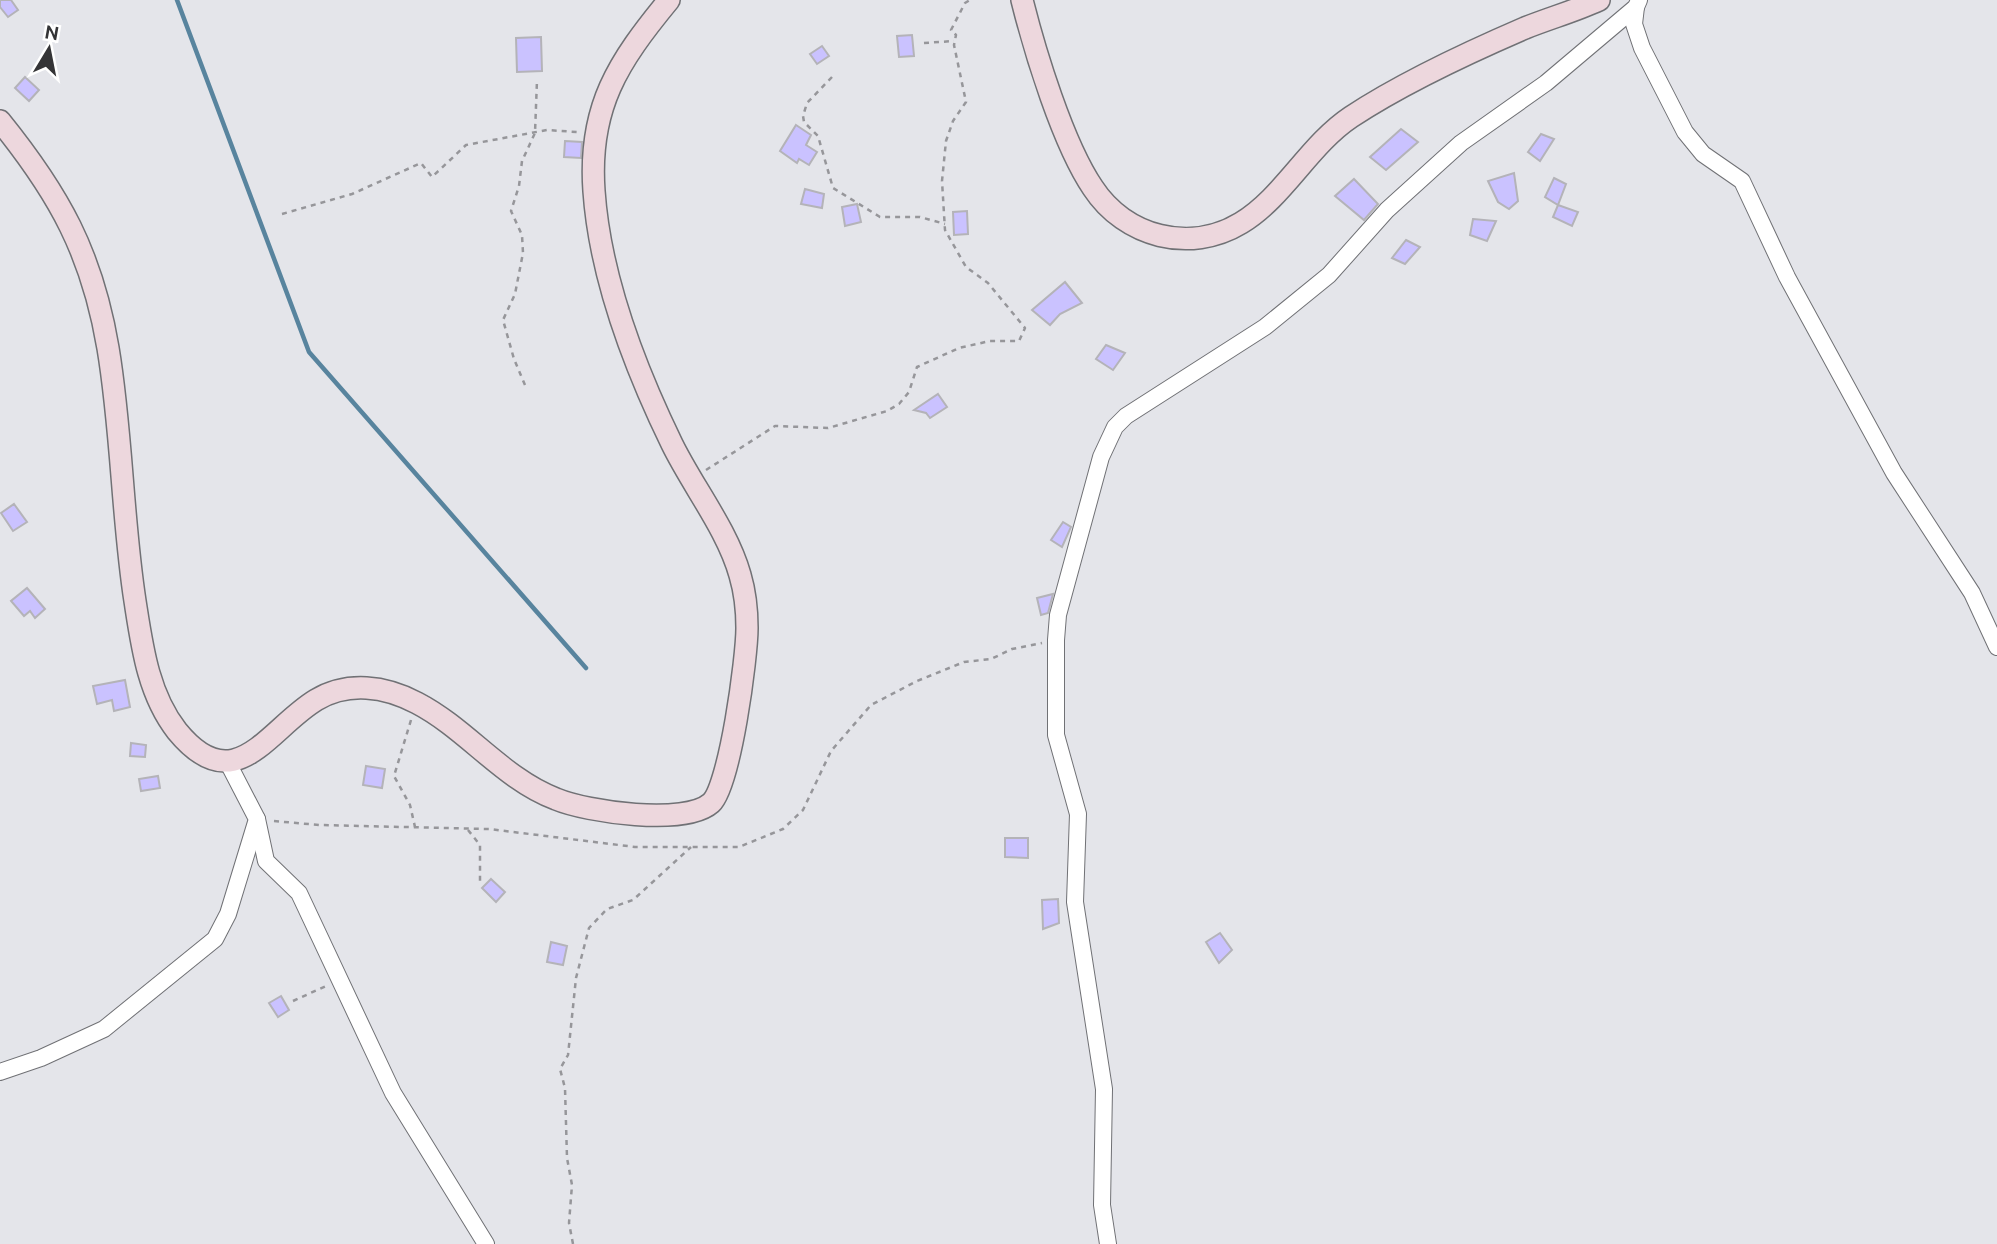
<svg xmlns="http://www.w3.org/2000/svg" width="1997" height="1244" font-family="Ubuntu,sans-serif">
<rect width="100%" height="100%" fill="#e4e5ea"/>
<g fill="none" stroke-linecap="round" stroke-linejoin="round">
<path stroke="#58849e" stroke-width="4.5" d="M 177,0 L 309,352 L 586,668"/>
</g>
<g fill="#cac2ff" stroke="#b4b3b8" stroke-width="2">
<path d="M 0,0 L 11,0 L 18,10 L 8,17 L 0,7 Z"/>
<path d="M 912,35 L 914,56 L 899,57 L 897,36 Z"/>
<path d="M 541,37 L 542,71 L 517,72 L 516,38 Z"/>
<path d="M 822,46 L 829,56 L 817,64 L 810,54 Z"/>
<path d="M 25,77 L 39,90 L 29,101 L 15,88 Z"/>
<path d="M 796,125 L 811,135 L 806,145 L 817,152 L 809,165 L 799,159 L 797,163 L 780,151 Z"/>
<path d="M 1401,129 L 1418,142 L 1386,170 L 1370,157 Z"/>
<path d="M 1541,134 L 1554,139 L 1540,161 L 1528,152 Z"/>
<path d="M 565,141 L 582,142 L 581,158 L 564,157 Z"/>
<path d="M 1514,173 L 1518,201 L 1509,209 L 1498,202 L 1488,181 Z"/>
<path d="M 1554,178 L 1566,184 L 1558,205 L 1545,197 Z"/>
<path d="M 1354,179 L 1378,204 L 1364,220 L 1335,196 Z"/>
<path d="M 805,189 L 824,194 L 822,208 L 801,204 Z"/>
<path d="M 857,204 L 861,222 L 845,226 L 842,207 Z"/>
<path d="M 1558,205 L 1578,212 L 1572,226 L 1553,217 Z"/>
<path d="M 967,211 L 968,234 L 954,235 L 953,212 Z"/>
<path d="M 1473,219 L 1496,221 L 1487,241 L 1470,235 Z"/>
<path d="M 1406,240 L 1420,247 L 1405,264 L 1392,258 Z"/>
<path d="M 1065,282 L 1082,303 L 1060,314 L 1050,325 L 1032,310 Z"/>
<path d="M 1106,345 L 1125,353 L 1113,370 L 1096,359 Z"/>
<path d="M 938,394 L 947,407 L 930,418 L 926,413 L 914,410 Z"/>
<path d="M 14,504 L 27,522 L 13,531 L 1,513 Z"/>
<path d="M 1063,522 L 1071,527 L 1062,547 L 1051,540 Z"/>
<path d="M 27,588 L 45,609 L 35,618 L 30,611 L 24,616 L 11,601 Z"/>
<path d="M 1053,594 L 1048,613 L 1041,615 L 1037,598 Z"/>
<path d="M 125,680 L 130,707 L 114,711 L 112,700 L 97,704 L 93,686 Z"/>
<path d="M 131,743 L 146,745 L 145,757 L 130,756 Z"/>
<path d="M 366,766 L 385,769 L 382,788 L 363,785 Z"/>
<path d="M 158,776 L 160,788 L 141,791 L 139,779 Z"/>
<path d="M 1005,838 L 1028,838 L 1028,858 L 1005,857 Z"/>
<path d="M 491,879 L 505,892 L 496,902 L 482,888 Z"/>
<path d="M 1058,899 L 1059,923 L 1043,929 L 1042,900 Z"/>
<path d="M 1220,933 L 1232,950 L 1219,963 L 1206,942 Z"/>
<path d="M 551,942 L 567,946 L 563,965 L 547,962 Z"/>
<path d="M 281,996 L 289,1010 L 278,1017 L 269,1003 Z"/>
</g>
<g fill="none" stroke-linecap="round" stroke-linejoin="round">
<defs>
<g id="minor">
<path d="M 1636,7 L 1634,24 L 1642,48 L 1685,132 L 1703,154 L 1742,181 L 1787,277 L 1894,473 L 1972,593 L 1997,647"/>
<path d="M 257,819 L 266,861 L 299,893 L 393,1093 L 486,1244"/>
<path d="M 0,1072 L 41,1058 L 104,1029 L 215,939 L 228,914 L 257,819 L 227,761"/>
<path d="M 1108,1244 L 1102,1205 L 1104,1089 L 1075,902 L 1078,814 L 1056,735 L 1056,640 L 1058,615 L 1101,457 L 1115,427 L 1126,416 L 1265,327 L 1329,275 L 1387,210 L 1461,143 L 1546,83 L 1636,7 L 1639,0"/>
</g>
<g id="secondary">
<path d="M 1022,0 C 1035,52 1063,144 1093,188 C 1125,237 1190,254 1241,223 C 1283,198 1309,145 1351,117 C 1404,82 1467,53 1525,28 C 1550,18 1575,11 1599,0"/>
<path d="M 0,121 C 59,194 92,253 108,348 C 122,431 122,517 135,601 C 142,646 148,694 177,731 C 235,802 268,729 316,700 C 348,681 385,686 417,703 C 467,729 503,779 556,799 C 587,812 685,826 711,803 C 730,786 747,657 747,628 C 747,610 745,592 740,575 C 727,529 693,487 672,444 C 634,366 600,278 594,191 C 588,107 618,62 669,0"/>
</g>
</defs>
<use href="#minor" stroke="#707175" stroke-width="18"/>
<use href="#secondary" stroke="#707175" stroke-width="24"/>
<g stroke="#96969a" stroke-width="2.5" stroke-dasharray="5 5" stroke-linecap="butt">
<path d="M 924,43 L 954,41"/>
<path d="M 832,77 L 807,103 L 803,116 L 804,122 L 818,136 L 833,188 L 880,217 L 920,217 L 945,224"/>
<path d="M 282,214 L 352,194 L 421,163 L 432,177 L 466,145 L 547,130 L 577,132"/>
<path d="M 525,385 L 514,359 L 503,320 L 515,294 L 523,253 L 522,235 L 511,211 L 519,186 L 522,161 L 535,133 L 537,80"/>
<path d="M 706,470 L 775,426 L 828,428 L 887,411 L 899,404 L 909,392 L 917,367 L 959,348 L 990,341 L 1019,341 L 1025,328 L 988,283 L 966,267 L 945,230 L 942,181 L 946,141 L 953,121 L 966,102 L 954,45 L 956,35 L 951,30 L 965,3 L 970,0"/>
<path d="M 411,720 L 394,776 L 410,805 L 415,827"/>
<path d="M 274,821 L 319,825 L 489,829 L 635,847 L 739,847 L 783,829 L 803,810 L 831,751 L 871,705 L 917,681 L 964,662 L 991,659 L 1012,649 L 1042,643"/>
<path d="M 468,830 L 480,845 L 480,881"/>
<path d="M 293,1001 L 326,986"/>
<path d="M 573,1244 L 569,1223 L 572,1185 L 567,1158 L 565,1088 L 560,1069 L 568,1055 L 576,978 L 589,928 L 607,909 L 633,900 L 691,847"/>
</g>
<use href="#minor" stroke="#fff" stroke-width="16"/>
<use href="#secondary" stroke="#edd7dd" stroke-width="21"/>
</g>
<g transform="translate(49 49) rotate(10)" stroke="#ffffff" stroke-width="5" paint-order="stroke">
<path d="M0-5L12 26L0 18L-12 26Z" fill="#343436"/>
<text y="-10" font-size="19" font-weight="bold" text-anchor="middle" fill="#343436">N</text>
</g>
</svg>
